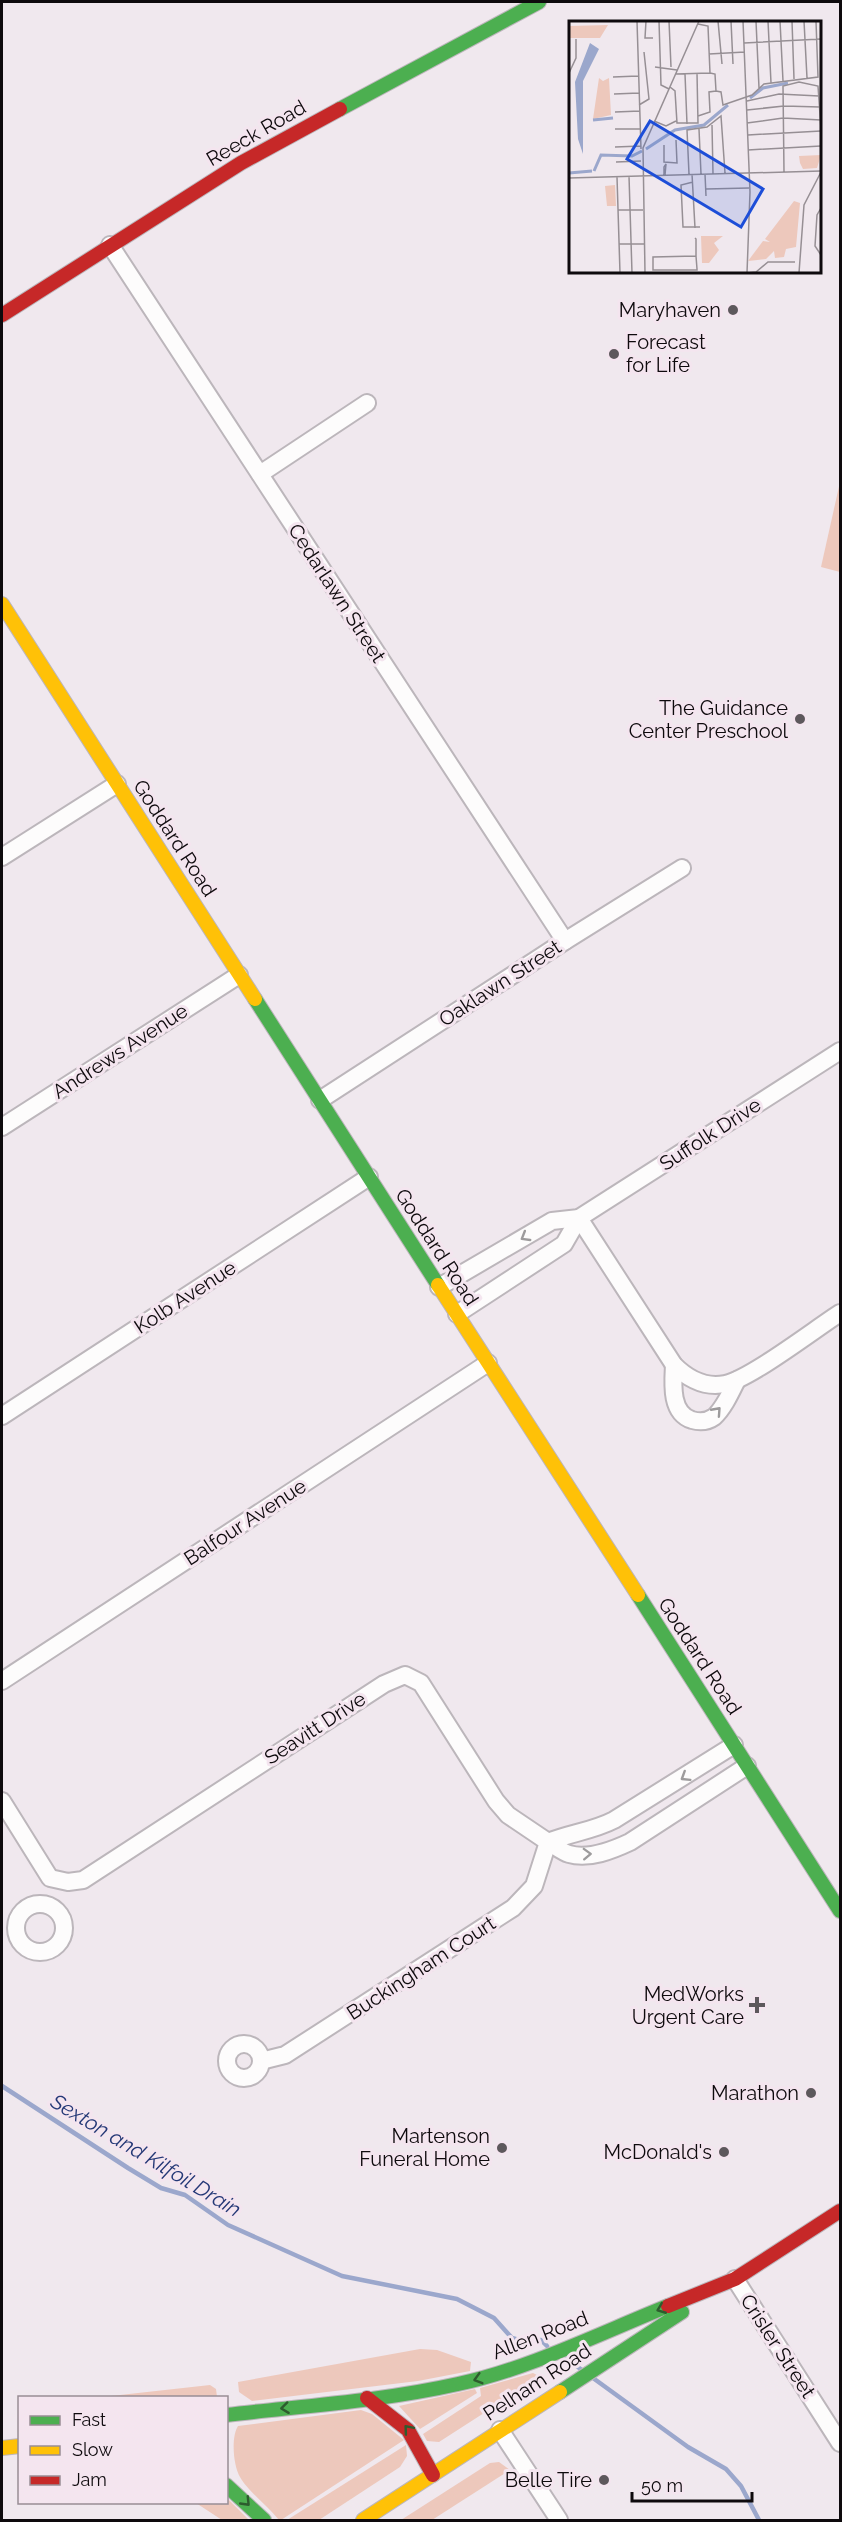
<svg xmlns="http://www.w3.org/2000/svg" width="842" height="2522" font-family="Raleway,sans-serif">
<rect width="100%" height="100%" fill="#f0e8ee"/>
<g fill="#edc8bc">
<path d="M 840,482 L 840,572 L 821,567 Z"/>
<path d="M 420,2349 L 437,2350 L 471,2362 L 470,2371 L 418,2381 L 252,2401 L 239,2392 L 238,2382 Z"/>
<path d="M 533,2373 L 537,2375 L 535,2380 L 439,2442 L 427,2441 L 423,2434 L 481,2396 L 480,2388 Z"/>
<path d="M 210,2385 L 216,2389 L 217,2397 L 102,2397 Z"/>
<path d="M 475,2389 L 477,2393 L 420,2429 L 399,2406 Z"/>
<path d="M 361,2410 L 372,2414 L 404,2440 L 281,2520 L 279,2520 C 268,2506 247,2490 240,2477 C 233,2465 231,2437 238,2426 Z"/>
<path d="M 406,2445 L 407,2456 L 400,2467 L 319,2520 L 287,2520 Z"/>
<path d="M 499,2462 L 510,2470 L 432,2520 L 401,2520 L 490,2463 Z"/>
<path d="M 227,2498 L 249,2520 L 222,2520 L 196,2503 L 226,2502 Z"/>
</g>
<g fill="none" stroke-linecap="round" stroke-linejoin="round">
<g stroke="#9ba7cc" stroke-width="4.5">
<path d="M 2,2086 L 128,2168 L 161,2188 L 185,2195 L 228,2225 L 342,2276 L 457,2299 L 494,2318 L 512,2338 L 526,2342 L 541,2340 L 547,2346"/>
<path d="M 562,2356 L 582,2370"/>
<path d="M 593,2378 L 688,2447 L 726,2469 L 741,2486 L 759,2520"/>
</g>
<defs>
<g id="street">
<path d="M 110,245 L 565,941"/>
<path d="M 260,474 L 367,403"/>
<path d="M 2,857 L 117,784"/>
<path d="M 320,1100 L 565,941 L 682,868"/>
<path d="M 2,1127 L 239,975"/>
<path d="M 579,1218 L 674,1365 C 688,1379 705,1388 725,1384 C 750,1379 815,1329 840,1313"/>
<path d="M 439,1287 L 552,1221 L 579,1218 L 840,1051"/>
<path d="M 457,1314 L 564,1244 L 579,1218"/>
<path d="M 674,1365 C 673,1383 670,1413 692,1420 C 699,1422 707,1422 714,1417 C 724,1408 731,1392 737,1380"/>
<path d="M 2,1416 L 369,1177"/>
<path d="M 2,1681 L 488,1363"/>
<path d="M 734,1745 L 614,1820 C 593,1831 570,1833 548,1842 C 555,1846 562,1852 569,1854 C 589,1860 613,1850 630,1842 L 747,1766"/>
<path d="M 2,1801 L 50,1878 L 68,1882 L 83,1880 L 384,1684 L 405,1675 L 421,1683 L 496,1801 L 508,1815 L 548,1842 L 534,1886 L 513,1908 L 285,2055 L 261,2061"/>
<circle cx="40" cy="1928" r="24"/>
<circle cx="244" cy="2061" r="17"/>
<path d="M 735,2279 L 840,2443"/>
<path d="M 500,2430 L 559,2520"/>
</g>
<g id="fast">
<path d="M 340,109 L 539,2"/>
<path d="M 255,999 L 438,1285"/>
<path d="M 638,1595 L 840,1911"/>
<path d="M 560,2392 L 682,2312"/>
<path d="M 226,2415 C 303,2406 382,2401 458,2384 C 526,2370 603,2332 668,2306"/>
<path d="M 226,2485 L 264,2520"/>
</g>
<g id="slow">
<path d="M 2,604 L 255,999"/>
<path d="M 438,1285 L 638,1595"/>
<path d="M 2,2448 L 20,2446"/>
<path d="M 363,2520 L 560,2392"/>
</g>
<g id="jam">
<path d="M 2,315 L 241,163 L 340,109"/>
<path d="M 668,2306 L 735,2279 L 840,2211"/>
<path d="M 367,2398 L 408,2430 L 433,2475"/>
</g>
</defs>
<use href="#street" stroke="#bcb6bb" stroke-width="20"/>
<use href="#fast" stroke="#bcb6bb" stroke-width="16"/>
<use href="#slow" stroke="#bcb6bb" stroke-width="16"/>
<use href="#jam" stroke="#bcb6bb" stroke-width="16"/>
<use href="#street" stroke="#fdfcfc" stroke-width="16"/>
<use href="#fast" stroke="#4caf50" stroke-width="14"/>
<use href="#slow" stroke="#ffc107" stroke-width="14"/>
<use href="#jam" stroke="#c62828" stroke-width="14"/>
</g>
<defs><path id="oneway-chevron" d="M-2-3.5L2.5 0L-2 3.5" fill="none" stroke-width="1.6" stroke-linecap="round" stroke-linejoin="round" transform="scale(1.5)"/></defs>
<g stroke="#9d9b9c">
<use href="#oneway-chevron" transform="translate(525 1237) rotate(149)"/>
<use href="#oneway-chevron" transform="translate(717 1411) rotate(-48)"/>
<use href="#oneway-chevron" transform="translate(685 1777) rotate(148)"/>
<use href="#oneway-chevron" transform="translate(587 1854) rotate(-2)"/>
</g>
<g stroke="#2d5c2e">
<use href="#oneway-chevron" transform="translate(661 2309) rotate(158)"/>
<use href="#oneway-chevron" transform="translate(478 2379) rotate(164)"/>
<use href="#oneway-chevron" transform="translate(285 2408) rotate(173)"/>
<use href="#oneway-chevron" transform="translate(408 2429) rotate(-130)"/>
<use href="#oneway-chevron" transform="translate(246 2502) rotate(46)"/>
</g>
<g fill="#5d585c" stroke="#f4e5ef" stroke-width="2">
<circle cx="733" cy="310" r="6"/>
<circle cx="614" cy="354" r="6"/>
<circle cx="800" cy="719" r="6"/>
<path d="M754 1996h6v6h6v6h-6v6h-6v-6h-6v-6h6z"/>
<circle cx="811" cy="2093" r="6"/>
<circle cx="502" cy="2148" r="6"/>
<circle cx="724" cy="2152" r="6"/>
<circle cx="604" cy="2480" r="6"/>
</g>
<g text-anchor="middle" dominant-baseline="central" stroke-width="6" stroke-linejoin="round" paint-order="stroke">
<g font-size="20" fill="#0e0a0d" stroke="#f4e5ef">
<text transform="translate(256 133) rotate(-30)">Reeck Road</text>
<text transform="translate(337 593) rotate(57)">Cedarlawn Street</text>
<text transform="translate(175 838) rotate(57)">Goddard Road</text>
<text transform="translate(500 983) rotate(-33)">Oaklawn Street</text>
<text transform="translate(120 1051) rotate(-33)">Andrews Avenue</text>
<text transform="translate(710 1134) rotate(-33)">Suffolk Drive</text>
<text transform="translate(437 1247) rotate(57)">Goddard Road</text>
<text transform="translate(185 1297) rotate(-33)">Kolb Avenue</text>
<text transform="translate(245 1522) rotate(-33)">Balfour Avenue</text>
<text transform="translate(700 1656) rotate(57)">Goddard Road</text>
<text transform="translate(315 1728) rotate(-33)">Seavitt Drive</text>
<text transform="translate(421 1968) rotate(-33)">Buckingham Court</text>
<text transform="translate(540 2335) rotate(-21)">Allen Road</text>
<text transform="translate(778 2346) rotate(57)">Crisler Street</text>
<text transform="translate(537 2382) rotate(-33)">Pelham Road</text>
</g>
<g font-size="20" fill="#0e0a0d" stroke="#f4e5ef" text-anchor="end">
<text x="721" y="310">Maryhaven</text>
<text x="626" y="342" text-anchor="start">Forecast<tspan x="626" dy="23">for Life</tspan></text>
<text x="788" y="708">The Guidance<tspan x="788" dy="23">Center Preschool</tspan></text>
<text x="744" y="1994">MedWorks<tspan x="744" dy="23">Urgent Care</tspan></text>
<text x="799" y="2093">Marathon</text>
<text x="490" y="2136">Martenson<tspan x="490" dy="23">Funeral Home</tspan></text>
<text x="712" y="2152">McDonald's</text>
<text x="592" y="2480">Belle Tire</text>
</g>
<g font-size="21" font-style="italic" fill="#243876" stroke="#f4e5ef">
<text transform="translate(146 2155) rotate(31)">Sexton and Kilfoil Drain</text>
</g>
</g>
<g transform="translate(569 21)">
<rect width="252" height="252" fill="#f0e8ee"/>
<path d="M 39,4 L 31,17 L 0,17 L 0,5 ZM 30,57 L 34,60 L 40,57 L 42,94 L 24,98 ZM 252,134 L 248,147 L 234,148 L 231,142 L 230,135 ZM 46,164 L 47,185 L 38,185 L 36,165 ZM 225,180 L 231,182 L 227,226 L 217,228 L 215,236 L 206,237 L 205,230 L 197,238 L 179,240 L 194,220 L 201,221 L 196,218 ZM 132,215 L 154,215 L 145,222 L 150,229 L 140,242 L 133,242 Z" fill="#edc8bc"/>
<path d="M 21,22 L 30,28 L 14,60 L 14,133 L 9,118 L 6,61 Z" fill="#9ba7cc"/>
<path fill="none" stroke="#9ba7cc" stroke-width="3" d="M 181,77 L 194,67 L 219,62M 24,99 L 44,97M 77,128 L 106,109 L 135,104 L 159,84M 25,150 L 32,134 L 63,135 L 73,130M 0,152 L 23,150"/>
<path fill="none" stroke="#968f94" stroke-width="1.5" d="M 68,0 L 72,128M 77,0 L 76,17 L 84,17M 90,0 L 92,64 L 100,68M 100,0 L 102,46M 149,0 L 153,43M 162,0 L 164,43M 174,0 L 181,171 L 178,252 L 187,251 L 199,241 L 226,241M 187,0 L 190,67M 199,0 L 202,62M 211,0 L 214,60M 223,0 L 225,58M 235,0 L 238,57M 129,3 L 139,5 L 141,52M 175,22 L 252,18M 140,33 L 176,31M 86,46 L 108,49M 0,52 L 7,37 L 7,18M 141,52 L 146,53 L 147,70M 107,53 L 141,52M 116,53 L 118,103M 44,56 L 69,55M 101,66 L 106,70 L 108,102 L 129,102 L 128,52M 147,70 L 152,71 L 154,84 L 183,74 L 195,63 L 249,56 L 247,0M 45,73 L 70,72M 178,80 L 210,73 L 250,75M 70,84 L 80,78 L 75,31M 178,89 L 215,85 L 251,86M 46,91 L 71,90M 129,95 L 141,91 L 140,71 L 147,70M 85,100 L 97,105 L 107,100M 178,102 L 214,97 L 252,99M 143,104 L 144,153M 46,108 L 71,108M 130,108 L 132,153M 179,114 L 252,110M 95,124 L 95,141 L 108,142 L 107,119M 46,126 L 72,125M 179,129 L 252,125M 47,141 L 72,140M 215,151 L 214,65 L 230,61 L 249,65 L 252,108M 120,153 L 118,109 L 138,106 L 152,95 L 156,152M 123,153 L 126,207M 136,153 L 137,175M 95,154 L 95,146 L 97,143 L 96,154M 60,155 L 63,252M 48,156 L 51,252M 0,157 L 252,150M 124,161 L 112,164 L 114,206 L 131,206M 137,168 L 180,167M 252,187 L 248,194 L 246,225 L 252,234M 49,189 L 74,189M 126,217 L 127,218 L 127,235 L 128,248 L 128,249 L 84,249 L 84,236 L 127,235M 50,223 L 75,223M 76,252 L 74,127 L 130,0M 230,252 L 235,184 L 252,151"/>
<path fill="#1d4ed8" fill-opacity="0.15" stroke="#1d4ed8" stroke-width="3" d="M 81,100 L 194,168 L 172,206 L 58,138 Z"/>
<rect width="252" height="252" fill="none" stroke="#0e0a0d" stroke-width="3"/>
</g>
<rect width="842" height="2522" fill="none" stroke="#0e0a0d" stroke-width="6"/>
<rect x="18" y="2396" width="210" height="108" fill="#f4e5ef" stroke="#988d95" stroke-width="1.5"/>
<rect x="30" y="2416" width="30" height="9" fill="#4caf50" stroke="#988d95" stroke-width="1.5"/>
<text x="72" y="2426" font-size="18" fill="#0e0a0d">Fast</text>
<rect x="30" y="2446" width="30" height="9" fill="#ffc107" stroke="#988d95" stroke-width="1.5"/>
<text x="72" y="2456" font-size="18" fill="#0e0a0d">Slow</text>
<rect x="30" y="2476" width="30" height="9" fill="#c62828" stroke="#988d95" stroke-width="1.5"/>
<text x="72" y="2486" font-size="18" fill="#0e0a0d">Jam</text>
<path d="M632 2492v9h120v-9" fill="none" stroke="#0e0a0d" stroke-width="3"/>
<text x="641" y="2492" font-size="18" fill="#0e0a0d" stroke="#f4e5ef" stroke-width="4.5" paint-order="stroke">50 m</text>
</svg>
